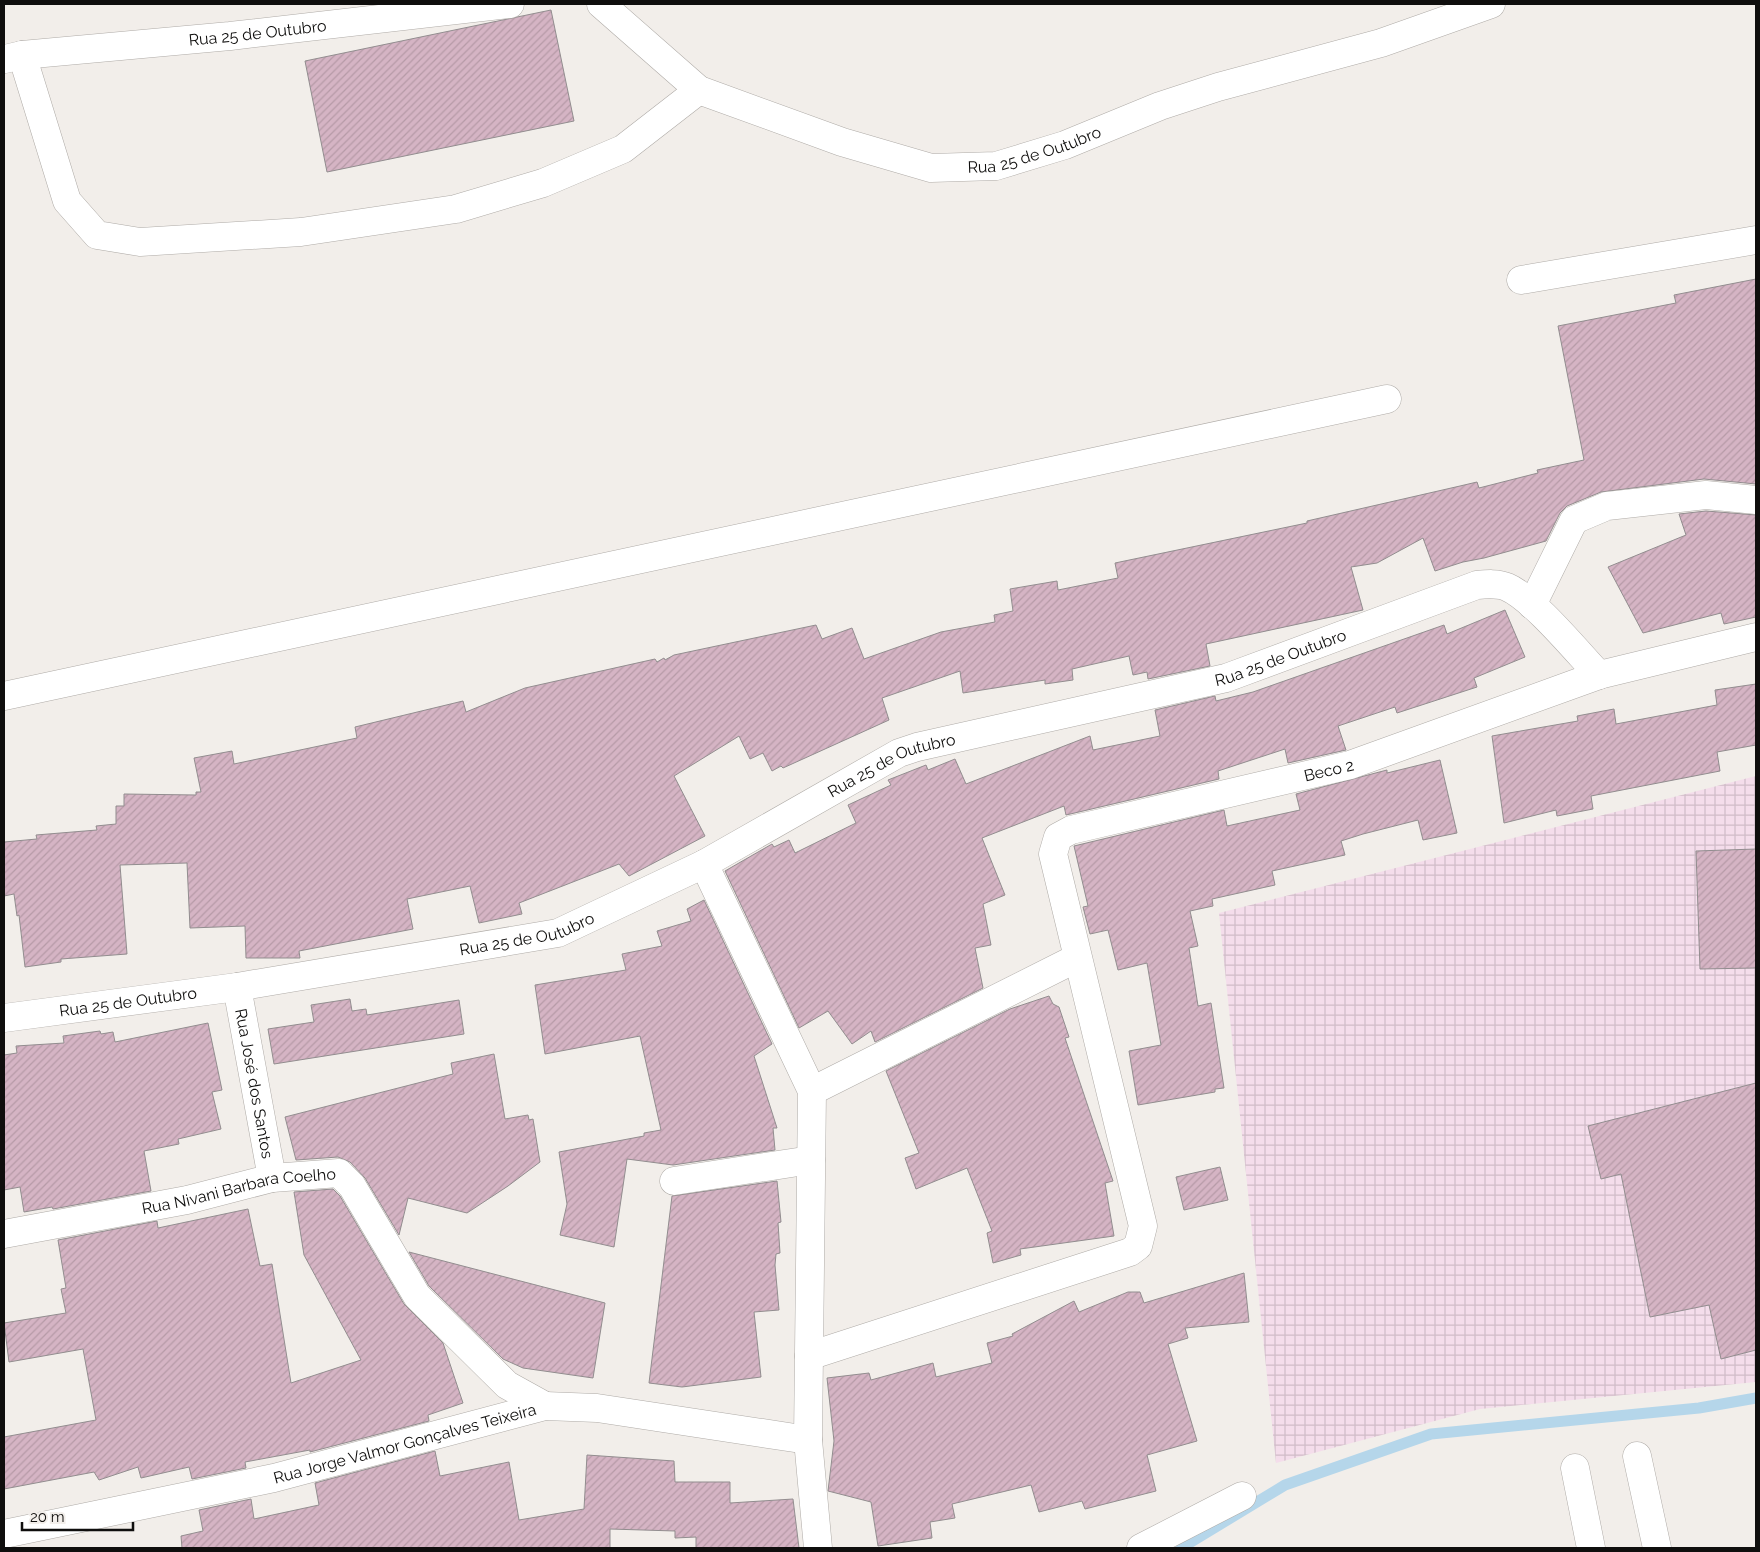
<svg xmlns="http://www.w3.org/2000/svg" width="1760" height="1552" font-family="Raleway,sans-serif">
<defs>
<pattern id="industrial-grid" width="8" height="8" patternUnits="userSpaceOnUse" patternTransform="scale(1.25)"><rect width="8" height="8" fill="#f4ddeb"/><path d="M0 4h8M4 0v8" fill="none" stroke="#d0bcc8"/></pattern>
<pattern id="building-hatch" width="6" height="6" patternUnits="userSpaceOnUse" patternTransform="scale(1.25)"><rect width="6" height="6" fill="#d5b4c4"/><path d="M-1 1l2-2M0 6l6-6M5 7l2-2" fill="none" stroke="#b69aa7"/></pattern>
</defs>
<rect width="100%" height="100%" fill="#f2eeea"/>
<path fill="url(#industrial-grid)" d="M 1756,776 L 1756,1382 L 1480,1409 L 1276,1463 L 1219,913 Z"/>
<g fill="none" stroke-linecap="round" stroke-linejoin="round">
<path stroke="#b5d6ea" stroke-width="11" d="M 1181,1548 L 1285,1485 L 1431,1434 L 1699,1408 L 1756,1398"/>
</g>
<g fill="url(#building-hatch)" stroke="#928d8f">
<path d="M 551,10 L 574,121 L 327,172 L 305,61 Z"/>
<path d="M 1756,279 L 1756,484 L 1704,479 L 1601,492 L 1567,506 L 1560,513 L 1546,541 L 1484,558 L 1463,562 L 1435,571 L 1423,538 L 1377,563 L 1351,567 L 1363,610 L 1206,644 L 1210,666 L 1148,679 L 1147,672 L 1133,675 L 1129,656 L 1072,669 L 1073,680 L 1045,684 L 1045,680 L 963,693 L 960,671 L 882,698 L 889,720 L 783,768 L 781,766 L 772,771 L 763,753 L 750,759 L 739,736 L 674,776 L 705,836 L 629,876 L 619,864 L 519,903 L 522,914 L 479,923 L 470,886 L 407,899 L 413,929 L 299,951 L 300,958 L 246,958 L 245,926 L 190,928 L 187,863 L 120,865 L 127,954 L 61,959 L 61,962 L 25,967 L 19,915 L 17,916 L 14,894 L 4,896 L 4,842 L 37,839 L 36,835 L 97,830 L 96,826 L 116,824 L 116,806 L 124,806 L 124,794 L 196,795 L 196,792 L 201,792 L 194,758 L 232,751 L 234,764 L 357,738 L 355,727 L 463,701 L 466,712 L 525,688 L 655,659 L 657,662 L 664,658 L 665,660 L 674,655 L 816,625 L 822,639 L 852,628 L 864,659 L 941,632 L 995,622 L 994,615 L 1013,611 L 1010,589 L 1057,581 L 1058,590 L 1118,578 L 1115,563 L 1307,523 L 1307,521 L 1460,486 L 1477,482 L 1479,488 L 1538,473 L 1537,470 L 1584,460 L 1558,326 L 1676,303 L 1674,295 Z"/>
<path d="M 1706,511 L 1756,515 L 1756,617 L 1724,624 L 1721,613 L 1643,633 L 1608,567 L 1686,535 L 1679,514 Z"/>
<path d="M 1505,610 L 1525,657 L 1474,678 L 1477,687 L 1397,713 L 1395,707 L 1338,726 L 1346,750 L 1288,763 L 1285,749 L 1218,771 L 1219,779 L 1066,815 L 1064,806 L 982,838 L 1005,895 L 983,904 L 991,945 L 975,948 L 983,988 L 875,1042 L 871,1031 L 852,1044 L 828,1011 L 799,1028 L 725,871 L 772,844 L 774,847 L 789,840 L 795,853 L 856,823 L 848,805 L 891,785 L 888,780 L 926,765 L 928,770 L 955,759 L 966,784 L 1090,736 L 1093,750 L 1160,736 L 1155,710 L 1215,696 L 1216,701 L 1253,692 L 1444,625 L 1447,634 Z"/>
<path d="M 1756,684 L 1756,745 L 1717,752 L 1720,771 L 1591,796 L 1593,809 L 1557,816 L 1556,810 L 1504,823 L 1492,736 L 1578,721 L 1577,716 L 1614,709 L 1616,724 L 1717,705 L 1715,690 Z"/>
<path d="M 1440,760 L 1457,833 L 1423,840 L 1418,820 L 1363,834 L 1341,841 L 1345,855 L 1272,871 L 1275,885 L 1212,899 L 1213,906 L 1190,911 L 1198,946 L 1189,948 L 1198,1006 L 1211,1003 L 1224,1088 L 1215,1089 L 1215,1092 L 1138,1105 L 1129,1051 L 1161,1045 L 1147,963 L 1118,970 L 1108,930 L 1090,934 L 1083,907 L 1088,906 L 1074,846 L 1224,810 L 1227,826 L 1300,810 L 1296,794 L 1387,770 L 1387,773 Z"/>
<path d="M 1756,849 L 1756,968 L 1700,969 L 1696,851 Z"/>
<path d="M 704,900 L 772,1044 L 754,1056 L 777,1128 L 773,1128 L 775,1150 L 673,1165 L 627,1159 L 614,1247 L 560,1235 L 567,1204 L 559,1152 L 644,1136 L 644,1133 L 661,1130 L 640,1036 L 545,1054 L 535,985 L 626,970 L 622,954 L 662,946 L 657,931 L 691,921 L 687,909 Z"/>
<path d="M 1049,996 L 1053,1004 L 1059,1007 L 1069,1037 L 1065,1038 L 1113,1181 L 1105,1183 L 1114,1236 L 1020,1249 L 1021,1255 L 993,1263 L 987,1233 L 992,1231 L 967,1168 L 916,1189 L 905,1158 L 919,1153 L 886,1071 L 1010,1009 Z"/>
<path d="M 350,999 L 352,1011 L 366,1009 L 367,1015 L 459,1000 L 464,1034 L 274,1064 L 268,1029 L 314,1022 L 311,1005 Z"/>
<path d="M 208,1023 L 222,1090 L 212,1092 L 221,1129 L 178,1139 L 179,1144 L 144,1151 L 151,1191 L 53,1209 L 52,1207 L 24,1212 L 20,1187 L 4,1190 L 4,1055 L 17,1053 L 16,1046 L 64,1043 L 63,1036 L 100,1031 L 101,1034 L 113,1032 L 115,1042 Z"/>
<path d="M 494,1054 L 505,1119 L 528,1115 L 529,1120 L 533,1119 L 540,1162 L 508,1186 L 467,1213 L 408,1198 L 399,1235 L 365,1178 L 350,1162 L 338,1157 L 296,1160 L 285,1117 L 453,1074 L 451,1063 Z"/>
<path d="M 1756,1083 L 1756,1350 L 1721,1359 L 1709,1305 L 1650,1317 L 1621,1174 L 1601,1179 L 1588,1126 Z"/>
<path d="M 1220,1167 L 1228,1200 L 1184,1210 L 1176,1177 Z"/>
<path d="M 777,1181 L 781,1222 L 778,1223 L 780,1253 L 776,1254 L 775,1265 L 779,1310 L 754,1312 L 761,1377 L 682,1387 L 649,1383 L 672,1196 Z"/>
<path d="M 333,1189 L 340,1196 L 404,1304 L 443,1343 L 463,1403 L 428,1415 L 429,1421 L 310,1452 L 310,1450 L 245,1462 L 246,1468 L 192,1479 L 189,1467 L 141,1478 L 138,1467 L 99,1480 L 94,1472 L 4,1489 L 4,1437 L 96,1420 L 83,1349 L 9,1362 L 4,1323 L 66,1313 L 61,1289 L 66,1288 L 58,1240 L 157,1221 L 158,1228 L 248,1209 L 260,1266 L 272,1264 L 291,1383 L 361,1360 L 304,1255 L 294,1192 Z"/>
<path d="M 409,1252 L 605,1303 L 593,1378 L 523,1368 L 503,1359 L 429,1286 Z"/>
<path d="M 1244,1273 L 1249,1322 L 1185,1328 L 1188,1338 L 1168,1344 L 1197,1441 L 1147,1455 L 1156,1491 L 1085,1509 L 1082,1501 L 1039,1512 L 1031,1485 L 952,1504 L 955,1518 L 930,1522 L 932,1538 L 878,1546 L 871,1502 L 828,1491 L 834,1441 L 827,1378 L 869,1373 L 871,1380 L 933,1363 L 936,1377 L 992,1363 L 987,1343 L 1013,1336 L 1012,1334 L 1074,1301 L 1079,1312 L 1128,1292 L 1140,1292 L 1144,1303 Z"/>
<path d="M 435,1451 L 440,1476 L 509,1462 L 519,1520 L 584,1509 L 587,1455 L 674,1461 L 675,1482 L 730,1482 L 730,1503 L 793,1499 L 799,1548 L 696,1548 L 696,1537 L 675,1538 L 675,1531 L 610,1529 L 610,1548 L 182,1548 L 181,1536 L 203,1531 L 199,1510 L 251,1499 L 254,1519 L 319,1505 L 315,1483 Z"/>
</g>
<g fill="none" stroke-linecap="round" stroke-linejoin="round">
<defs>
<g id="minor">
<path id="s1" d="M 601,4 L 699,90 L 842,142 L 931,168 L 996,166 L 1065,145 L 1160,106 L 1218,87 L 1381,43 L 1491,4"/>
<path d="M 22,55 L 67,201 L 97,235 L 140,242 L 301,232 L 456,209 L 543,183 L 623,149 L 699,90"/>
<path id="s2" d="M 5,59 L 22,55 L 230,36 L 510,4"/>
<path d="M 1521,280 L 1756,240"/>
<path d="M 1532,605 L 1574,520 L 1607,506 L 1706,495 L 1756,500"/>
<path d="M 4,696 L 1387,399"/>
<path d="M 704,864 L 812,1091 L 808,1440 L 818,1548"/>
<path id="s3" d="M 237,987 L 272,1178"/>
<path id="s4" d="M 4,1018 L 237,987 L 558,933 L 704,864 L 899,753 L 917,747 L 1226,678 L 1477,585 C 1487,584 1498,583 1507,587 C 1533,598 1578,653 1599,675"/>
<path d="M 812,1091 L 1077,958"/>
<path d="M 674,1181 L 811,1160"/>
<path id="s5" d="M 4,1234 L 187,1200 L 272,1178 L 339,1173 L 352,1186 L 417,1296 L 507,1385 L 545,1406"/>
<path id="s6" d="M 809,1356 L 1130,1252 L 1138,1246 L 1143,1226 L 1053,854 L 1058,837 L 1071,830 L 1350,765 L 1599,675 L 1756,637"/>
<path d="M 1637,1456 L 1657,1548"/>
<path d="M 1575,1468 L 1591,1548"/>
<path id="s7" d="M 4,1534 L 274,1478 L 545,1406 L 597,1408 L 808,1440"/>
<path d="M 1141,1548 L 1242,1496"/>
</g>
</defs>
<use href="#minor" stroke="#afaba7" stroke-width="29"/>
<use href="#minor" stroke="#fff" stroke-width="28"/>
</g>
<g text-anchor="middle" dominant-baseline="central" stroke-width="5" stroke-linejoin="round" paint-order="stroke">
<g font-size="16" fill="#0f0e0d" stroke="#f2eeea">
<text stroke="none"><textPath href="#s2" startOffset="254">Rua 25 de Outubro</textPath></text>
<text stroke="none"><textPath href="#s1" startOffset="481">Rua 25 de Outubro</textPath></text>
<text stroke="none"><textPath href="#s4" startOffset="1340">Rua 25 de Outubro</textPath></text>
<text stroke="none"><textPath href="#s4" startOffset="935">Rua 25 de Outubro</textPath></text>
<text stroke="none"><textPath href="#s6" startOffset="1048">Beco 2</textPath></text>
<text stroke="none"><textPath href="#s4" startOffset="530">Rua 25 de Outubro</textPath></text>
<text stroke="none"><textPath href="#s4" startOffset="125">Rua 25 de Outubro</textPath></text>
<text stroke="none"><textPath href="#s3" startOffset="98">Rua José dos Santos</textPath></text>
<text stroke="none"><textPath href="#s5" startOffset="239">Rua Nivani Barbara Coelho</textPath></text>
<text stroke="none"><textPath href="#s7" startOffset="411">Rua Jorge Valmor Gonçalves Teixeira</textPath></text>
</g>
</g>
<rect width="1760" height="1552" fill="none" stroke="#0f0e0d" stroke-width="10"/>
<path d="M22 1522v8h111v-8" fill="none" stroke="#0f0e0d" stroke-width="2.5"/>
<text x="30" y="1522" font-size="15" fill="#0f0e0d" stroke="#f2eeea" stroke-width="4" paint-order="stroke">20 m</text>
</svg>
